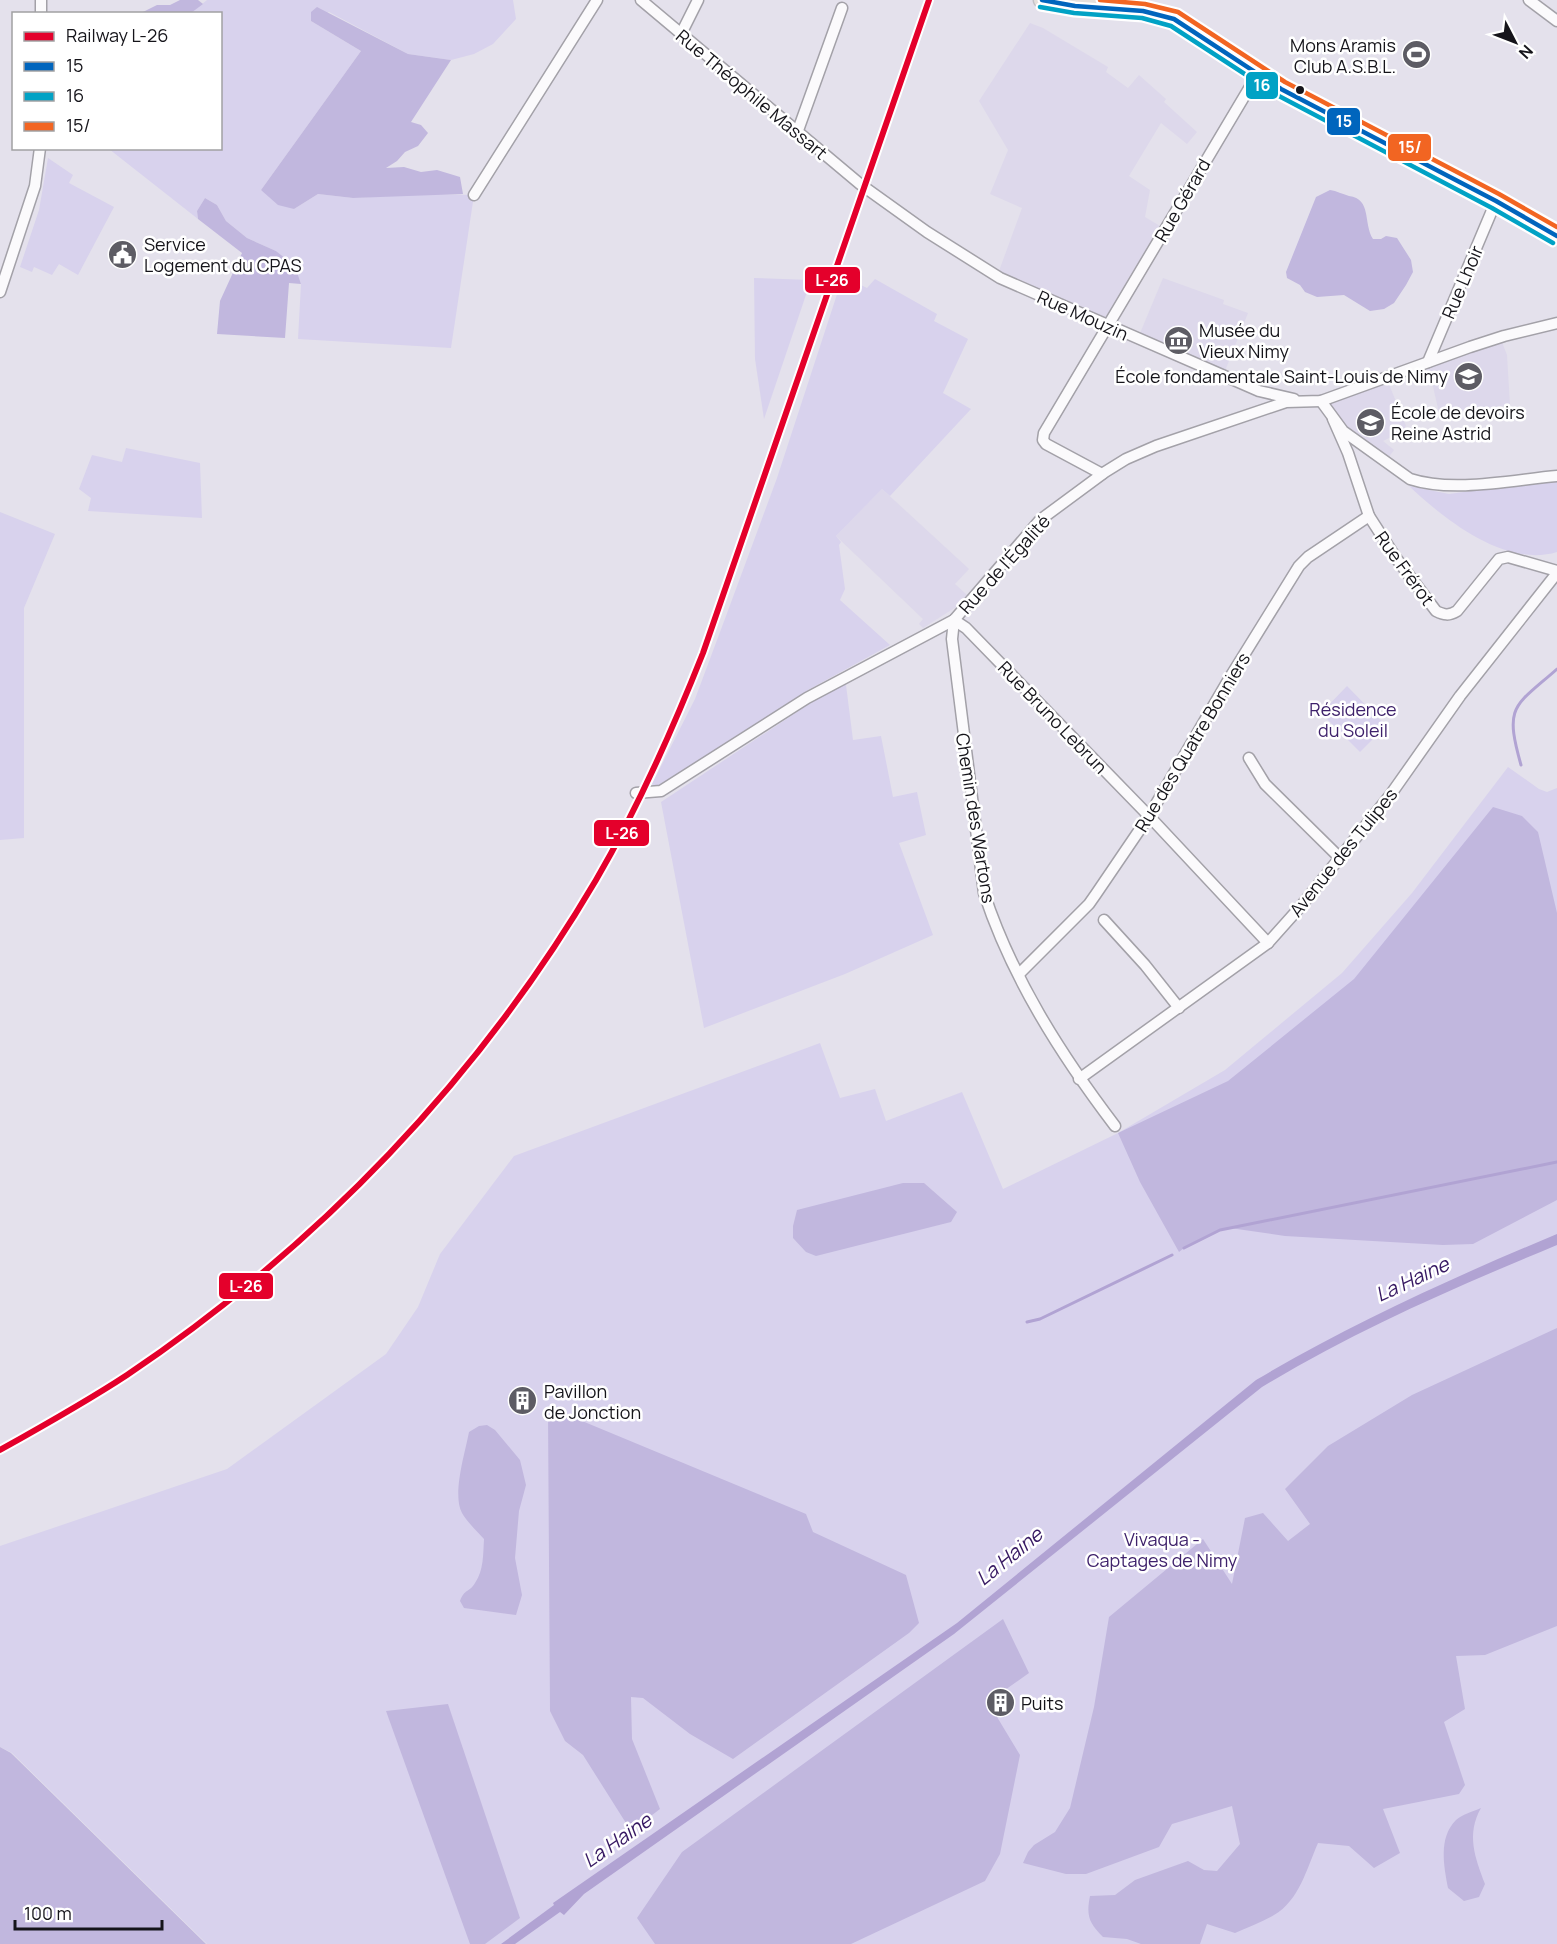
<svg xmlns="http://www.w3.org/2000/svg" width="1557" height="1944" font-family="Manrope,sans-serif">
<rect width="100%" height="100%" fill="#e4e1ec"/>
<g fill="#ddd8eb">
<path d="M 1030,23 L 1043,28 L 1108,67 L 1106,72 L 1128,88 L 1139,75 L 1166,99 L 1164,102 L 1197,132 L 1187,144 L 1161,123 L 1129,176 L 1150,190 L 1145,217 L 1160,226 L 1105,318 L 999,271 L 1022,208 L 990,194 L 1008,150 L 979,101 Z"/>
<path d="M 1163,278 L 1224,300 L 1223,304 L 1248,313 L 1223,376 L 1138,338 Z"/>
<path d="M 1500,337 L 1507,355 L 1510,405 L 1439,413 L 1432,382 L 1424,363 Z"/>
<path d="M 1386,377 L 1406,426 L 1405,427 L 1406,430 L 1383,441 L 1394,450 L 1385,462 L 1353,440 L 1321,401 Z"/>
<path d="M 882,489 L 969,569 L 955,584 L 967,595 L 956,607 L 923,628 L 919,624 L 923,619 L 836,536 Z"/>
</g>
<g fill="#d8d2ed">
<path d="M 207,0 L 513,0 L 516,19 L 493,44 L 474,54 L 451,60 L 408,54 L 329,12 L 311,21 L 361,51 L 261,190 L 294,209 L 318,194 L 353,198 L 426,194 L 474,195 L 451,348 L 298,339 L 301,284 L 295,266 L 276,251 L 247,238 L 226,221 L 217,205 L 205,198 L 197,211 L 198,219 L 109,149 L 220,148 L 220,14 L 191,13 Z"/>
<path d="M 48,158 L 73,175 L 69,183 L 114,207 L 78,275 L 59,264 L 52,275 L 34,267 L 32,272 L 20,267 L 39,210 Z"/>
<path d="M 843,276 L 867,288 L 875,279 L 937,314 L 934,321 L 968,339 L 943,393 L 971,409 L 890,496 L 882,489 L 836,536 L 841,542 L 839,545 L 845,589 L 840,600 L 890,645 L 808,690 L 657,788 L 652,784 L 695,699 L 726,616 L 777,478 Z"/>
<path d="M 754,278 L 811,280 L 764,419 L 755,359 Z"/>
<path d="M 126,448 L 200,463 L 202,518 L 88,511 L 91,498 L 79,489 L 92,455 L 122,462 Z"/>
<path d="M 1557,479 L 1557,552 C 1505,568 1444,519 1409,486 L 1449,494 Z"/>
<path d="M 0,512 L 55,534 L 24,608 L 24,838 L 0,840 Z"/>
<path d="M 845,677 L 853,740 L 881,736 L 893,797 L 917,792 L 926,835 L 899,843 L 933,935 L 845,974 L 704,1028 L 661,802 L 800,710 L 800,703 Z"/>
<path d="M 1347,686 L 1386,726 L 1360,752 L 1321,713 Z"/>
<path d="M 1508,767 L 1539,789 L 1547,792 L 1557,788 L 1557,1944 L 207,1944 L 12,1753 L 0,1747 L 0,1546 L 227,1469 L 386,1354 L 418,1307 L 440,1254 L 514,1156 L 820,1043 L 840,1098 L 875,1089 L 886,1121 L 962,1092 L 1003,1189 L 1118,1133 L 1225,1070 L 1342,973 L 1412,893 Z"/>
</g>
<g fill="#c1b7de">
<path d="M 180,0 L 198,0 L 203,4 L 191,13 L 141,13 L 157,5 L 170,5 Z"/>
<path d="M 317,7 L 408,54 L 451,60 L 411,122 L 421,125 L 428,133 L 418,146 L 405,152 L 397,161 L 386,168 L 404,167 L 421,172 L 437,170 L 460,177 L 463,194 L 353,198 L 318,194 L 294,209 L 278,205 L 261,190 L 361,51 L 311,21 L 311,12 Z"/>
<path d="M 1330,190 C 1337,191 1342,194 1349,196 C 1372,199 1363,223 1373,239 L 1381,239 L 1386,236 L 1397,238 L 1411,260 L 1413,272 L 1406,285 L 1394,303 L 1384,309 L 1370,311 L 1344,295 L 1317,297 L 1305,292 L 1300,285 L 1287,278 L 1286,272 L 1316,197 Z"/>
<path d="M 205,198 L 217,205 L 226,221 L 247,238 L 276,251 L 295,266 L 301,284 L 289,283 L 285,338 L 217,334 L 220,301 L 242,253 L 198,219 L 197,211 Z"/>
<path d="M 1493,807 L 1522,816 L 1538,832 L 1557,913 L 1557,1200 L 1473,1244 L 1443,1245 L 1285,1236 L 1230,1228 L 1220,1230 L 1184,1248 L 1179,1252 L 1140,1182 L 1118,1133 L 1228,1081 L 1354,979 Z"/>
<path d="M 903,1183 L 924,1183 L 957,1212 L 951,1222 L 816,1256 L 806,1252 L 793,1238 L 793,1226 L 797,1210 Z"/>
<path d="M 1557,1328 L 1557,1626 L 1485,1655 L 1456,1656 L 1465,1709 L 1444,1722 L 1465,1785 L 1459,1794 L 1383,1809 L 1400,1853 L 1374,1868 L 1349,1846 L 1318,1843 C 1307,1868 1299,1901 1274,1915 C 1262,1922 1248,1927 1235,1933 L 1207,1924 L 1200,1944 L 1141,1944 L 1127,1939 L 1103,1937 C 1089,1923 1086,1916 1090,1896 L 1115,1895 L 1135,1880 L 1188,1861 L 1204,1870 L 1217,1871 L 1240,1844 L 1232,1806 L 1172,1824 L 1159,1847 L 1086,1874 L 1066,1874 L 1023,1863 L 1028,1852 L 1034,1845 L 1055,1832 L 1070,1808 L 1094,1707 L 1109,1617 L 1203,1539 L 1232,1584 L 1245,1518 L 1263,1513 L 1288,1541 L 1310,1524 L 1285,1489 L 1328,1446 L 1412,1395 Z"/>
<path d="M 558,1411 L 806,1514 L 813,1532 L 906,1575 L 919,1623 L 909,1633 L 733,1759 L 690,1734 L 643,1698 L 631,1697 L 632,1739 L 660,1809 L 631,1831 L 583,1755 L 565,1741 L 550,1711 L 548,1412 Z"/>
<path d="M 487,1425 L 495,1430 L 520,1460 L 526,1485 L 519,1511 L 515,1558 L 522,1595 L 516,1615 L 464,1608 L 460,1601 C 464,1589 470,1592 475,1583 C 484,1570 483,1554 484,1539 C 477,1531 467,1522 462,1513 C 452,1495 465,1453 469,1432 L 479,1426 Z"/>
<path d="M 1003,1619 L 1029,1673 L 988,1702 L 1020,1755 L 1000,1854 L 985,1881 L 851,1944 L 655,1944 L 637,1918 L 682,1852 Z"/>
<path d="M 448,1704 L 520,1918 L 485,1944 L 470,1944 L 386,1711 Z"/>
<path d="M 0,1747 L 11,1753 L 206,1944 L 0,1944 Z"/>
<path d="M 1481,1808 C 1466,1834 1475,1858 1485,1884 L 1479,1897 L 1464,1901 L 1448,1888 C 1444,1866 1438,1838 1456,1820 C 1461,1815 1474,1811 1481,1808 Z"/>
</g>
<path fill="#b1a3d3" d="M 1557,1234 L 1557,1245 C 1456,1287 1356,1330 1262,1387 L 954,1634 L 584,1894 L 564,1915 L 560,1912 L 515,1944 L 501,1944 L 554,1905 L 553,1903 L 957,1623 L 1256,1380 C 1352,1323 1454,1277 1557,1234 Z"/>
<g fill="none" stroke-linecap="round" stroke-linejoin="round">
<g stroke="#b1a3d3" stroke-width="3">
<path d="M 1521,765 C 1504,705 1514,707 1557,669"/>
<path d="M 1184,1248 L 1220,1230 L 1230,1228 L 1557,1162"/>
<path d="M 1027,1322 L 1040,1319 L 1172,1255"/>
</g>
<defs>
<g id="street">
<path d="M 641,0 L 860,184 L 927,232 L 1000,278 L 1259,391 L 1294,399"/>
<path d="M 1529,0 L 1557,21"/>
<path d="M 41,14 L 41,0"/>
<path d="M 681,34 L 698,0"/>
<path d="M 797,133 L 842,8"/>
<path d="M 474,195 L 597,0"/>
<path d="M 0,292 L 35,186 L 40,148"/>
<path d="M 1428,362 L 1496,201"/>
<path d="M 1321,401 L 1343,431 L 1410,479 C 1453,493 1512,480 1557,476"/>
<path d="M 1333,419 L 1348,453 L 1369,516 L 1396,558 L 1436,611 C 1444,615 1449,616 1457,611 L 1499,559 L 1508,557 L 1557,571"/>
<path d="M 1102,474 L 1046,444 L 1043,440 L 1044,433 L 1257,75"/>
<path d="M 954,620 L 952,639 L 984,893 C 1012,978 1061,1055 1115,1126"/>
<path d="M 954,620 L 966,628 L 1149,816 L 1268,943"/>
<path d="M 1249,758 L 1265,784 L 1340,858"/>
<path d="M 636,793 L 661,791 L 807,698 L 954,620 L 1040,520 L 1105,472 L 1126,459 L 1156,446 L 1286,402 L 1321,401 L 1470,347 L 1504,336 L 1557,323"/>
<path d="M 1104,920 L 1145,965 L 1179,1008"/>
<path d="M 1019,974 L 1089,904 L 1096,894 L 1149,816 L 1229,679 L 1299,566 L 1308,557 L 1369,516"/>
<path d="M 1079,1079 L 1268,943 L 1301,906 L 1391,794 L 1460,696 L 1557,573"/>
</g>
<path id="primary" d="M 1042,0 C 1084,12 1136,3 1174,19 L 1254,73 L 1281,89 L 1496,201 L 1557,236"/>
</defs>
<use href="#street" stroke="#a3a1a8" stroke-width="13"/>
<use href="#primary" stroke="#c2c1c6" stroke-width="19"/>
<use href="#street" stroke="#fbfafc" stroke-width="10"/>
<use href="#primary" stroke="#e5dfdc" stroke-width="16"/>
<defs>
<path id="bus-1" d="M 1042,0 L 1075,6 L 1143,11 L 1174,19 L 1281,89 L 1496,201 L 1557,236"/>
<path id="bus-2" d="M 1040,7 L 1074,13 L 1142,18 L 1171,26 L 1277,95 L 1492,208 L 1553,243"/>
<path id="bus-3" d="M 1100,0 L 1145,4 L 1178,12 L 1285,82 L 1499,194 L 1557,227"/>
</defs>
<use href="#bus-1" stroke="#fff" stroke-width="9"/>
<use href="#bus-2" stroke="#fff" stroke-width="9"/>
<use href="#bus-3" stroke="#fff" stroke-width="9"/>
<use href="#bus-1" stroke="#0065bd" stroke-width="4.5"/>
<use href="#bus-2" stroke="#01a2c5" stroke-width="4.5"/>
<use href="#bus-3" stroke="#f26522" stroke-width="4.5"/>
<defs>
<path id="rail-1" d="M 0,1450 C 43,1426 86,1402 127,1375 C 318,1246 479,1079 596,880 C 638,808 672,731 703,653 L 929,0"/>
</defs>
<use href="#rail-1" stroke="#fff" stroke-width="10"/>
<use href="#rail-1" stroke="#e4002b" stroke-width="6"/>
</g>
<defs>
<symbol id="stadium-disc" viewBox="-11 -11 22 22"><circle r="9.5" fill="#5d5c64" stroke="#fff"/><path d="M0-5a6.5 5 0 1 0 0 10a6.5 5 0 1 0 0-10ZM-3.5-1.8h7v3.6h-7Z" fill="#fff"/></symbol>
<symbol id="civic-disc" viewBox="-11 -11 22 22"><circle r="9.5" fill="#5d5c64" stroke="#fff"/><path d="M-.6-6.5H3V-4.5H.6V-3L4-1V1h2V6H-6V1h2V-1L-.6-3ZM-1.2 2.5V6h2.4V2.5Z" fill="#fff"/></symbol>
<symbol id="museum-disc" viewBox="-11 -11 22 22"><circle r="9.5" fill="#5d5c64" stroke="#fff"/><path d="M0-6L6-3V-2H-6V-3ZM-5-1h2V3h-2ZM-1-1h2V3h-2ZM3-1h2V3H3ZM-6 4H6V6H-6Z" fill="#fff"/></symbol>
<symbol id="school-disc" viewBox="-11 -11 22 22"><circle r="9.5" fill="#5d5c64" stroke="#fff"/><path d="M0-5L7-2L0 1L-7-2ZM-4 1L0 2.5L4 1V4Q0 6-4 4Z" fill="#fff"/></symbol>
<symbol id="building-disc" viewBox="-11 -11 22 22"><circle r="9.5" fill="#5d5c64" stroke="#fff"/><path d="M-4-6H4V6H1V3H-1V6H-4ZM-2.5-4.3h1.7v1.8h-1.7ZM.8-4.3h1.7v1.8H.8ZM-2.5-1h1.7V.8h-1.7ZM.8-1h1.7V.8H.8Z" fill="#fff"/></symbol>
</defs>
<g fill-rule="evenodd">
<use href="#stadium-disc" x="1400" y="38" width="33" height="33"/>
<use href="#civic-disc" x="106" y="238" width="33" height="33"/>
<use href="#museum-disc" x="1162" y="324" width="33" height="33"/>
<use href="#school-disc" x="1452" y="360" width="33" height="33"/>
<use href="#school-disc" x="1354" y="406" width="33" height="33"/>
<use href="#building-disc" x="506" y="1384" width="33" height="33"/>
<use href="#building-disc" x="984" y="1686" width="33" height="33"/>
</g>
<circle fill="#15141a" stroke="#fff" stroke-width="2" cx="1300" cy="90" r="5"/>
<g text-anchor="middle" dominant-baseline="central" stroke-width="5" stroke-linejoin="round" paint-order="stroke">
<g font-size="18" fill="#15141a" stroke="#fff" text-anchor="start">
<text x="1396" y="45" text-anchor="end">Mons Aramis<tspan x="1396" dy="21">Club A.S.B.L.</tspan></text>
<text x="144" y="244">Service<tspan x="144" dy="21">Logement du CPAS</tspan></text>
<text x="1199" y="330">Musée du<tspan x="1199" dy="21">Vieux Nimy</tspan></text>
<text x="1448" y="376" text-anchor="end">École fondamentale Saint-Louis de Nimy</text>
<text x="1391" y="412">École de devoirs<tspan x="1391" dy="21">Reine Astrid</tspan></text>
<text x="544" y="1391">Pavillon<tspan x="544" dy="21">de Jonction</tspan></text>
<text x="1021" y="1703">Puits</text>
</g>
<g font-size="18" fill="#15141a" stroke="#fff">
<text transform="translate(752 94) rotate(40)">Rue Théophile Massart</text>
<text transform="translate(1182 200) rotate(-60)">Rue Gérard</text>
<text transform="translate(1462 282) rotate(-67)">Rue Lhoir</text>
<text transform="translate(1083 315) rotate(24)">Rue Mouzin</text>
<text transform="translate(1004 564) rotate(-48)">Rue de l'Égalité</text>
<text transform="translate(1405 568) rotate(54)">Rue Frérot</text>
<text transform="translate(1053 717) rotate(46)">Rue Bruno Lebrun</text>
<text transform="translate(1192 742) rotate(-59)">Rue des Quatre Bonniers</text>
<text transform="translate(976 818) rotate(81)">Chemin des Wartons</text>
<text transform="translate(1343 852) rotate(-51)">Avenue des Tulipes</text>
</g>
<g font-size="18" fill="#3e216b" stroke="#fff">
<text x="1353" y="709">Résidence<tspan x="1353" dy="21">du Soleil</tspan></text>
<text x="1162" y="1539">Vivaqua -<tspan x="1162" dy="21">Captages de Nimy</tspan></text>
</g>
<g font-size="20" font-style="italic" fill="#361862" stroke="#fff">
<text transform="translate(1412 1279) rotate(-25)">La Haine</text>
<text transform="translate(1009 1556) rotate(-39)">La Haine</text>
<text transform="translate(617 1840) rotate(-35)">La Haine</text>
</g>
</g>
<g stroke="#fff" stroke-width="2">
<rect x="1245" y="71" width="34" height="29" rx="6" fill="#01a2c5"/>
<rect x="1326" y="107" width="35" height="29" rx="6" fill="#0065bd"/>
<rect x="1387" y="133" width="45" height="29" rx="6" fill="#f26522"/>
<rect x="804" y="266" width="57" height="28" rx="6" fill="#e4002b"/>
<rect x="593" y="819" width="57" height="28" rx="6" fill="#e4002b"/>
<rect x="218" y="1272" width="56" height="28" rx="6" fill="#e4002b"/>
</g>
<g font-size="16" text-anchor="middle" font-weight="bold" fill="#fff">
<text x="1262" y="91">16</text>
<text x="1344" y="127">15</text>
<text x="1410" y="153">15/</text>
<text x="832" y="286">L-26</text>
<text x="622" y="839">L-26</text>
<text x="246" y="1292">L-26</text>
</g>
<rect x="12" y="12" width="210" height="138" fill="#ffffff" stroke="#a1a1a3" stroke-width="1.5"/>
<rect x="24" y="32" width="30" height="9" fill="#e4002b" stroke="#a1a1a3" stroke-width="1.5"/>
<text x="66" y="42" font-size="18" fill="#15141a">Railway L-26</text>
<rect x="24" y="62" width="30" height="9" fill="#0065bd" stroke="#a1a1a3" stroke-width="1.5"/>
<text x="66" y="72" font-size="18" fill="#15141a">15</text>
<rect x="24" y="92" width="30" height="9" fill="#01a2c5" stroke="#a1a1a3" stroke-width="1.5"/>
<text x="66" y="102" font-size="18" fill="#15141a">16</text>
<rect x="24" y="122" width="30" height="9" fill="#f26522" stroke="#a1a1a3" stroke-width="1.5"/>
<text x="66" y="132" font-size="18" fill="#15141a">15/</text>
<g transform="translate(1515 42) rotate(132)" stroke="#ffffff" stroke-width="4.5" paint-order="stroke">
<path d="M0-4.5L10 22L0 15L-10 22Z" fill="#15141a"/>
<text y="-9" font-size="16" font-weight="bold" text-anchor="middle" fill="#15141a">N</text>
</g>
<path d="M15 1920v9h147v-9" fill="none" stroke="#15141a" stroke-width="3"/>
<text x="24" y="1920" font-size="18" fill="#15141a" stroke="#ffffff" stroke-width="4.5" paint-order="stroke">100 m</text>
</svg>
